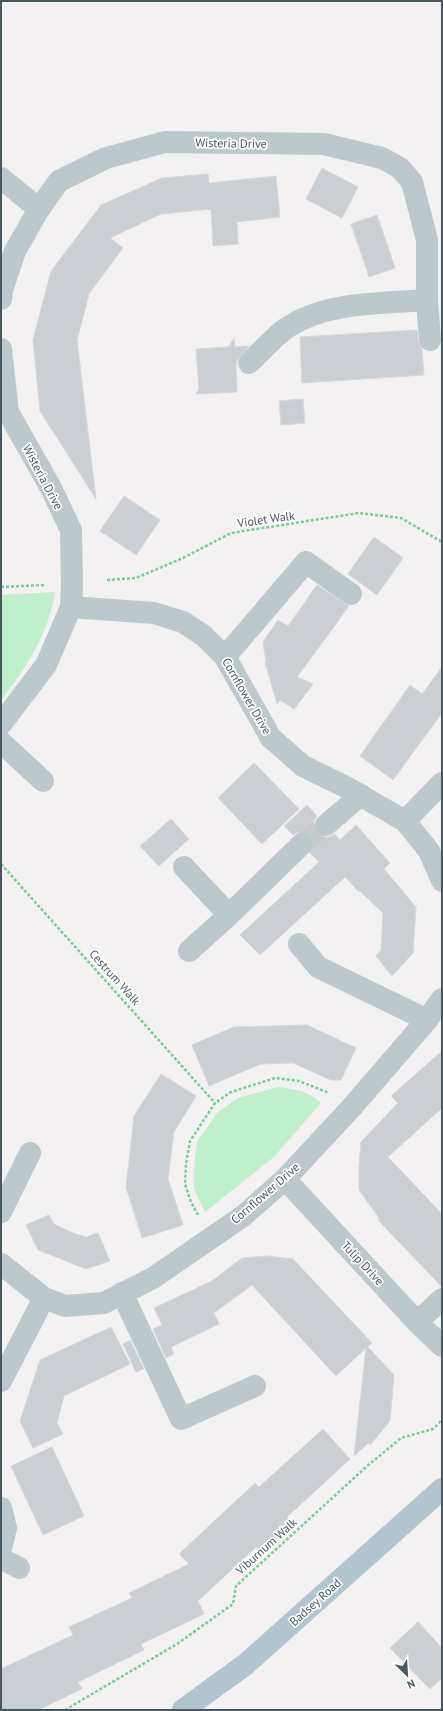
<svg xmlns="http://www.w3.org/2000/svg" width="443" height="1711" font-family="'PT Sans',sans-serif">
<rect width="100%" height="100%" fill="#f3f1f1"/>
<g fill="#c0efcb">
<path d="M 55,592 C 49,633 26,668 1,700 L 1,595 Z"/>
<path d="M 278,1087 C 294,1089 309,1091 321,1103 L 274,1157 L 205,1212 L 194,1189 L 194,1169 L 197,1142 L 218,1112 L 238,1098 Z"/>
</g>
<g fill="#cbcfd3" stroke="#d5d8dc">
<path d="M 322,168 L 358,187 L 342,218 L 306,199 Z"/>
<path d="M 208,174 L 209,183 L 276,176 L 280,217 L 237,222 L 238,244 L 213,246 L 211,209 L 161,214 L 110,238 L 123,248 L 89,294 L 77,340 L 96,499 L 40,411 L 33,340 L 51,271 L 101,205 L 162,178 Z"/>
<path d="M 377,215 L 395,268 L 369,277 L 351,224 Z"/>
<path d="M 417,330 L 418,341 L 422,349 L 424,375 L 302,383 L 300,337 Z"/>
<path d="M 234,339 L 235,347 L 249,346 L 237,360 L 236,365 L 237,392 L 196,394 L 200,387 L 199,389 L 196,349 L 228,347 Z"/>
<path d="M 303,399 L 305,423 L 281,425 L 279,401 Z"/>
<path d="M 124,496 L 160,520 L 136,555 L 100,531 Z"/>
<path d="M 374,537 L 403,558 L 377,595 L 348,574 Z"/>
<path d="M 317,585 L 349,606 L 297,677 L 313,684 L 294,709 L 280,700 L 277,704 L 265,662 L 266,662 L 263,642 L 278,620 L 288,626 Z"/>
<path d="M 442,667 L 442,713 L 393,780 L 360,756 L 410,685 L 422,694 Z"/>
<path d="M 254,763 L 299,809 L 262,844 L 218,798 Z"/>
<path d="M 307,805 L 317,816 L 314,821 L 314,827 L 316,833 L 322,837 L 329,837 L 335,834 L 340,840 L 356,825 L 390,863 L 384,869 L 416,907 L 413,953 L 392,976 L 376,956 L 381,950 L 383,913 L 360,891 L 359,892 L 345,877 L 260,955 L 240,935 L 319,862 L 310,853 L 314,847 L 314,841 L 311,836 L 305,832 L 299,832 L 293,835 L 284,826 Z"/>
<path d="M 171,819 L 189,839 L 159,866 L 140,846 Z"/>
<path d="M 307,1025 L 356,1048 L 341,1080 L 331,1080 L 293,1063 L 261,1064 L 209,1086 L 192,1045 L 234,1027 Z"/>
<path d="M 442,1051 L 442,1108 L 388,1157 L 442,1214 L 442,1287 L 378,1220 L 380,1219 L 359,1190 L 359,1166 L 361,1142 L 398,1103 L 391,1096 Z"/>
<path d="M 161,1074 L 196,1096 L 174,1132 L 168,1179 L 183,1225 L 142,1238 L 126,1187 L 134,1116 Z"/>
<path d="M 49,1215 L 54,1224 L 73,1233 L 86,1237 L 98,1233 L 110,1261 L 86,1269 L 38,1250 L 26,1225 Z"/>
<path d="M 268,1256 L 293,1259 L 372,1343 L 368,1347 L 394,1375 L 390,1421 L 370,1445 L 368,1443 L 354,1456 L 366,1348 L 336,1376 L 252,1285 L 214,1313 L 219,1324 L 171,1347 L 174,1354 L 166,1358 L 153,1329 L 162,1325 L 154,1308 L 212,1281 L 242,1258 Z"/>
<path d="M 111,1327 L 130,1364 L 64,1396 L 57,1423 L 63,1434 L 33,1448 L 20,1421 L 40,1360 Z"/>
<path d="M 130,1340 L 144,1369 L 136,1372 L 123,1344 Z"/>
<path d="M 323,1429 L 350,1459 L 287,1517 L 293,1523 L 261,1553 L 256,1547 L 198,1601 L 204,1614 L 141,1644 L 144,1650 L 78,1682 L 82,1689 L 38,1710 L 1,1710 L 1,1669 L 73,1635 L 69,1627 L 132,1598 L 129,1593 L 189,1564 L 179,1554 L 255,1483 L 259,1487 Z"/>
<path d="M 52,1447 L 84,1516 L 43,1535 L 11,1466 Z"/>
<path d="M 418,1622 L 442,1648 L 442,1678 L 430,1689 L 390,1648 Z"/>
</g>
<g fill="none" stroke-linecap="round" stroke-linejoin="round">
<path stroke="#c8cbcc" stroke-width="22" stroke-dasharray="22 11" stroke-linecap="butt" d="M 302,844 L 326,825"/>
<g stroke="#78ce95" stroke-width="2.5" stroke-dasharray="3 2" stroke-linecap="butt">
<path d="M 107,580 L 136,578 L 183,558 L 231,533 L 359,513 L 401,518 L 442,542"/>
<path d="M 1,587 L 44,585"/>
<path d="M 1,864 L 215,1103"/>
<path d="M 198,1215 L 191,1202 L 185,1184 L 186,1164 L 190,1141 L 215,1103 L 231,1092 L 275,1078 L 299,1081 L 329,1093"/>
<path d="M 65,1710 L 177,1644 L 233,1604 L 236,1586 L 366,1467 L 401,1438 L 433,1429 L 442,1420"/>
</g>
<g stroke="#bdc8cd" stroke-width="22">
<path d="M 1,178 L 39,209"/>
<path d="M 1,299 L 2,290 L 15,251 L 39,209 L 59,181 L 106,158 L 165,142 L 324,144 L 382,158 L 400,168 L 412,182 L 427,240 L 427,300 L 430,340"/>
<path d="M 1,349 L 8,412 L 51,488 L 71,530 L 72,584 L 71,607 L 46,665 L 1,724"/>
<path d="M 249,363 C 261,352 272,339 285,329 C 325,301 380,304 427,300"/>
<path d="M 71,607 L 154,613 L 183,622 L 204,636 L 225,657 L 271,738 L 303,766 L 346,787 L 405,821 L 429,851 L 442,881"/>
<path d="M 225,657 L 306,562 L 351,594"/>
<path d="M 1,742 L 43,781"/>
<path d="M 405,821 L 442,783"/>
<path d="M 326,825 L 361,795"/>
<path d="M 184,867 L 229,915 L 302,844"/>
<path d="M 299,944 L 318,967 L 427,1020"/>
<path d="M 189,951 L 229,915"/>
<path d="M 285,1179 L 417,1322 L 442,1346"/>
<path d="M 1,1212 L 30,1153"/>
<path d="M 1,1264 L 44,1298 L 65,1306 L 104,1303 L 153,1278 L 243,1216 L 285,1179 L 352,1107 L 427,1020 L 442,999"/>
<path d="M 122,1293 L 181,1419 L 255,1386"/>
<path d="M 417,1322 L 442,1299"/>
<path d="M 1,1381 L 44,1298"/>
<path d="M 1,1508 L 6,1528 L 1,1548"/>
<path d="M 1,1558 L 19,1568"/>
</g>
<path stroke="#b1c5cf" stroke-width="22" d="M 183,1710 L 246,1664 L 442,1489"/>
</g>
<g text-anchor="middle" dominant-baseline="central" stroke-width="3.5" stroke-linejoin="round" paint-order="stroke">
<g font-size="12" fill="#49585e" stroke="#fff">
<text transform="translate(231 143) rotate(1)">Wisteria Drive</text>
<text transform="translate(43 477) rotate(62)">Wisteria Drive</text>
<text transform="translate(266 519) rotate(-8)">Violet Walk</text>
<text transform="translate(247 696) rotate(60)">Cornflower Drive</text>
<text transform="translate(115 977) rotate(48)">Cestrum Walk</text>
<text transform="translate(265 1193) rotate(-41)">Cornflower Drive</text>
<text transform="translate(363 1263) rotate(47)">Tulip Drive</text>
<text transform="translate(266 1546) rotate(-42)">Viburnum Walk</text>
<text transform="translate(315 1602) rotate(-42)">Badsey Road</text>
</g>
</g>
<rect width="443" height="1711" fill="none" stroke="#49585e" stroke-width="4"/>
<g transform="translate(407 1675) rotate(155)" stroke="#ffffff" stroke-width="3" paint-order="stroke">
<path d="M0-3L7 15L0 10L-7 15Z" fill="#49585e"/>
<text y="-6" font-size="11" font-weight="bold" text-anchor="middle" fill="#49585e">N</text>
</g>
</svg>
